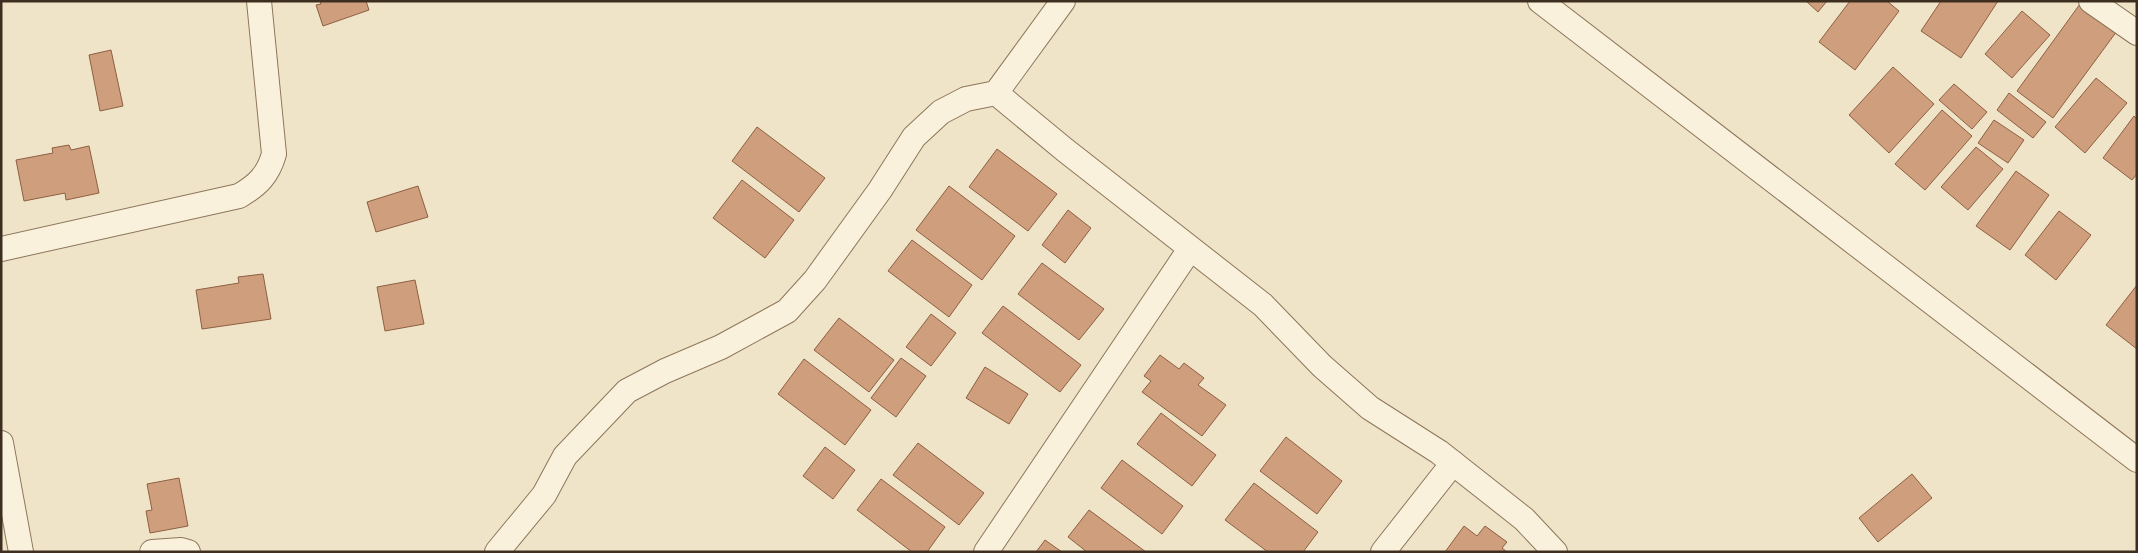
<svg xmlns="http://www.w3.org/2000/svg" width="2138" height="553" font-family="'Libre Baskerville',serif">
<rect width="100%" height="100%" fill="#f0e4c8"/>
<g fill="#cf9f7d" stroke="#8d5f41">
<path d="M 320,1 L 366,1 L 369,10 L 323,26 L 316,5 L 321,4 Z"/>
<path d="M 1806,1 L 1827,1 L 1818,12 Z"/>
<path d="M 1850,1 L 1887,1 L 1899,11 L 1855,70 L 1819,42 Z"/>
<path d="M 1941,1 L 1998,1 L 1961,58 L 1921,31 Z"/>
<path d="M 2080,4 L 2117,31 L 2053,118 L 2017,91 Z"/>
<path d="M 2022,11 L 2050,35 L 2012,78 L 1985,54 Z"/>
<path d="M 111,50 L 123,106 L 100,111 L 89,55 Z"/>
<path d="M 1893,67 L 1934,104 L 1889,153 L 1849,115 Z"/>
<path d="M 2096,78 L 2127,103 L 2085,153 L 2055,127 Z"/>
<path d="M 1954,84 L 1987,112 L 1972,129 L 1939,100 Z"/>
<path d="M 2009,93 L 2046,122 L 2033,138 L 1997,110 Z"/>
<path d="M 1942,110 L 1972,136 L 1925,190 L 1895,164 Z"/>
<path d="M 2134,116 L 2137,119 L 2137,174 L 2132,180 L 2103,158 Z"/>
<path d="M 1994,120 L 2024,140 L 2008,163 L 1978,143 Z"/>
<path d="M 757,127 L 825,178 L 799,212 L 732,161 Z"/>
<path d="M 69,145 L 71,150 L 89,146 L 99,193 L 66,200 L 65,193 L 24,201 L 16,160 L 53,153 L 52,148 Z"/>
<path d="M 1976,147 L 2003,169 L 1968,210 L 1941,187 Z"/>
<path d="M 997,149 L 1057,194 L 1028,231 L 969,187 Z"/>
<path d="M 2016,171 L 2049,195 L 2010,250 L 1976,226 Z"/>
<path d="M 742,180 L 794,220 L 765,258 L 713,218 Z"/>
<path d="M 418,186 L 428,217 L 376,232 L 367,202 Z"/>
<path d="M 949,186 L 1015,236 L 982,280 L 916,230 Z"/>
<path d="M 1068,210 L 1091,228 L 1065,263 L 1042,245 Z"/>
<path d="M 2059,211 L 2091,235 L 2056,280 L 2025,255 Z"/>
<path d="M 912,240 L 972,285 L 949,317 L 888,271 Z"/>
<path d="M 1042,263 L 1104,309 L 1079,340 L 1018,294 Z"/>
<path d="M 263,274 L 271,319 L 202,329 L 196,290 L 239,283 L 238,277 Z"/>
<path d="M 415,280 L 424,324 L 385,331 L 377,287 Z"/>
<path d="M 2137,285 L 2137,349 L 2106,325 Z"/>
<path d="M 1003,306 L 1081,365 L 1060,392 L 982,333 Z"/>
<path d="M 931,314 L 956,333 L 931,366 L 906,347 Z"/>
<path d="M 839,318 L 894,360 L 869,392 L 814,350 Z"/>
<path d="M 1160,355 L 1179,369 L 1184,363 L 1204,378 L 1198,385 L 1226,405 L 1202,436 L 1142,392 L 1151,381 L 1144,376 Z"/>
<path d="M 901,358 L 926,376 L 896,417 L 871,398 Z"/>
<path d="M 804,359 L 871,410 L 845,445 L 778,394 Z"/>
<path d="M 985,367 L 1028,394 L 1009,424 L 966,398 Z"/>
<path d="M 1161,413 L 1216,455 L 1192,486 L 1137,444 Z"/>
<path d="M 1286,437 L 1342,481 L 1317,514 L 1260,471 Z"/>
<path d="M 918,443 L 984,493 L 959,525 L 893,475 Z"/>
<path d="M 825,447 L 855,470 L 833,499 L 803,476 Z"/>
<path d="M 1122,460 L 1183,506 L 1162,534 L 1101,488 Z"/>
<path d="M 1912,474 L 1932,498 L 1878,542 L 1859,518 Z"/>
<path d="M 179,478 L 188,526 L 150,533 L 146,511 L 152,510 L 147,484 Z"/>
<path d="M 881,479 L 945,527 L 927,552 L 912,552 L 857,510 Z"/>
<path d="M 1254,483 L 1318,532 L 1303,552 L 1268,552 L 1225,520 Z"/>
<path d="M 1089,510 L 1146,552 L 1087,552 L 1068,537 Z"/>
<path d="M 1464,526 L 1477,536 L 1485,526 L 1507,542 L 1502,548 L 1507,552 L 1445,552 Z"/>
<path d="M 1045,540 L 1062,552 L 1036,552 Z"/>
</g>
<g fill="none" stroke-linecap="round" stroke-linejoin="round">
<defs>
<g id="street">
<path d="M 1540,1 L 2137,460"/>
<path d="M 2091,1 L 2137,33"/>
<path d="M 996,93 L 1065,150 L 1263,305 L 1322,366 L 1370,408 L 1439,452 L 1524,519 L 1555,552"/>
<path d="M 1,249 L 239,196 C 258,185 268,175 274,154 L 259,1"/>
<path d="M 1,443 L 21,552"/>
<path d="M 152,552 L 181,550 L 188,552"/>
<path d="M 497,552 L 544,495 L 565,456 L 627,391 L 665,371 L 721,347 L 787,311 L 815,280 L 880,190 L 914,137 L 941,112 L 966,99 L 996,93 L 1063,1"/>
<path d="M 986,552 L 1190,249"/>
<path d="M 1383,552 L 1453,463"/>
</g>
</defs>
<use href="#street" stroke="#8d765c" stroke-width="26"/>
<use href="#street" stroke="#faf1dc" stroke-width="24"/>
</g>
<rect width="2138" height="553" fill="none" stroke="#3d2e20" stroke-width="5"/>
</svg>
